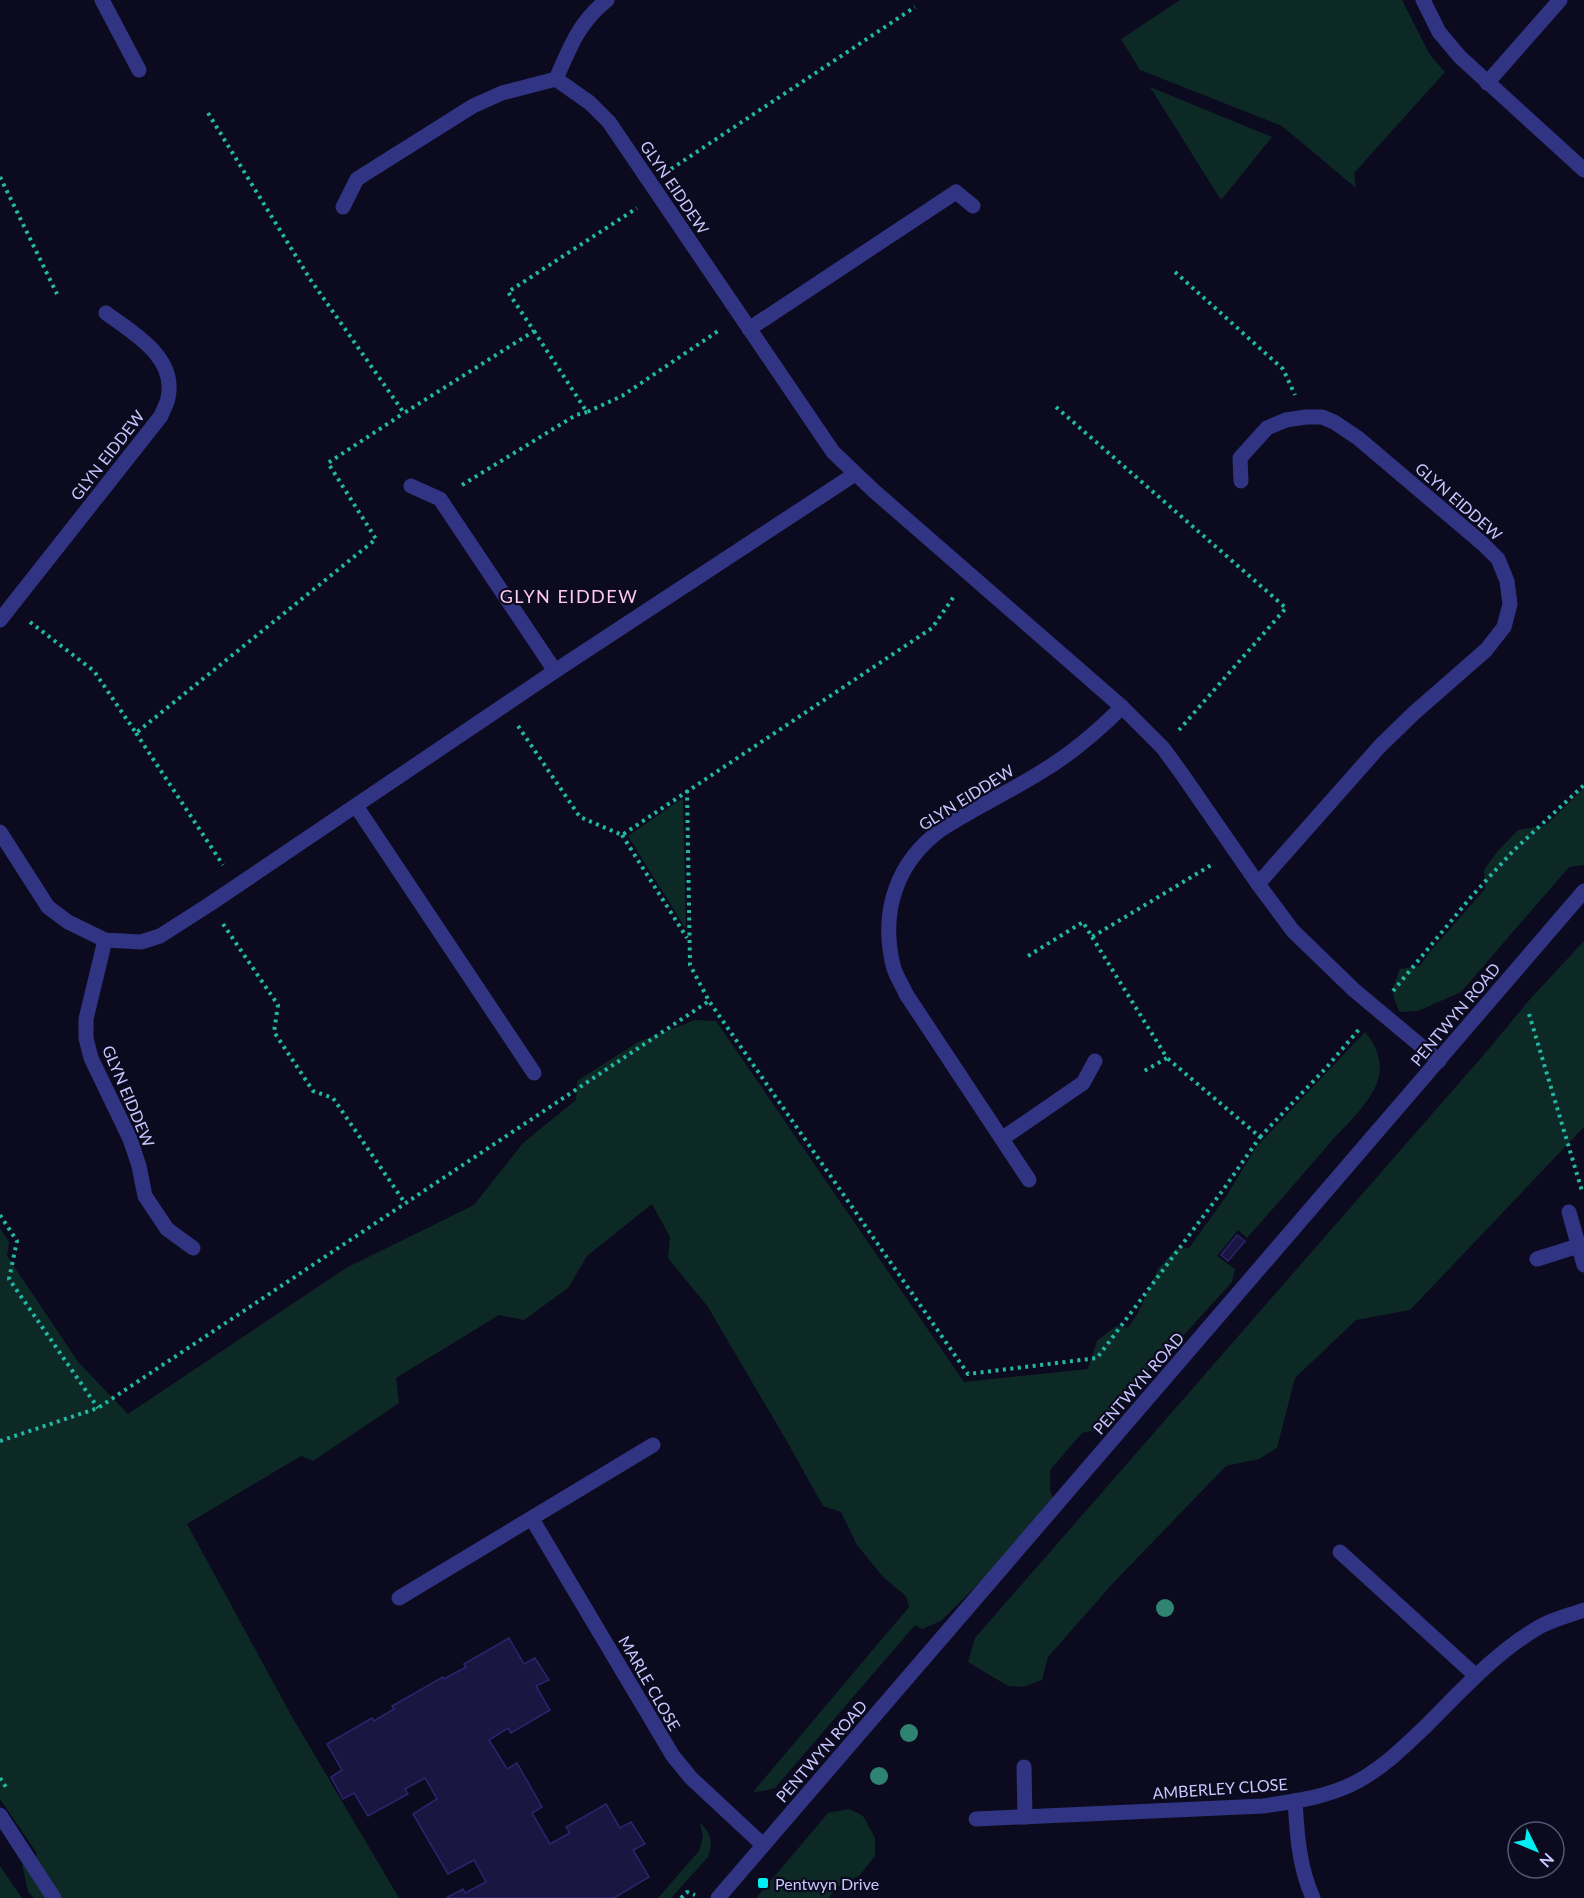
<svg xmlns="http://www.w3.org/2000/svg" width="1584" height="1898" font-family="Lato,sans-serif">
<rect width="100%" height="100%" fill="#0c0a1e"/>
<g fill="#0d2925">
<path d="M 1180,0 L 1402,0 L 1430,55 L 1445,72 L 1354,173 L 1356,188 L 1282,126 L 1140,70 L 1121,39 Z"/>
<path d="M 1150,87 L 1272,137 L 1221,200 Z"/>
<path d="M 1584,788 L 1584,865 L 1569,867 L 1461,992 L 1418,1011 L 1400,1012 C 1390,993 1392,989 1400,969 L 1420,966 L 1428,954 L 1485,889 L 1484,870 L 1497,852 L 1518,830 L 1546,825 Z"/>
<path d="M 683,798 L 686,929 L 628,836 Z"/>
<path d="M 1584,941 L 1584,1127 L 1410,1310 L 1356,1320 L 1295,1378 L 1277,1448 L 1259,1459 L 1226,1466 L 1114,1582 L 1048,1657 L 1042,1680 L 1023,1687 L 1008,1686 L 968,1662 L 975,1638 L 1487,1051 L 1531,998 Z"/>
<path d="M 695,1020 L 716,1021 L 964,1382 L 1088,1369 L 1097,1341 L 1116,1326 L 1128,1328 L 1138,1313 L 1158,1269 L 1176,1249 L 1189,1248 L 1227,1195 L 1257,1146 L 1365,1032 C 1377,1046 1384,1064 1377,1083 C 1369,1103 1350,1121 1335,1137 C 1306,1171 1277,1204 1247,1238 L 1238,1230 L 1217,1256 L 1235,1269 L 1232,1282 L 1182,1337 L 1153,1362 L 1144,1380 L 1095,1430 L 1082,1433 L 1050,1470 L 1050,1489 L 1053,1499 L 1015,1547 L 941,1621 L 922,1629 L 915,1625 L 775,1788 L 763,1791 L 753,1792 L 909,1607 L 906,1596 L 884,1578 L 857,1545 L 841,1512 L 823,1506 L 789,1445 L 708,1307 L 668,1258 L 670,1237 L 652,1204 L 587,1256 L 568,1288 L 524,1320 L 499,1315 L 396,1378 L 399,1403 L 313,1461 L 301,1456 L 187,1524 L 291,1715 L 399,1898 L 34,1898 L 28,1892 L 22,1864 L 37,1865 L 36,1852 L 0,1799 L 0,1228 L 9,1242 L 7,1256 L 79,1363 L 128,1414 L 346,1268 L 474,1205 L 523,1143 L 576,1100 L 577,1081 L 638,1042 Z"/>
<path d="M 849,1809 L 862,1815 L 865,1819 L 875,1838 L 875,1856 L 859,1876 L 842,1883 L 828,1898 L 756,1898 L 828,1813 Z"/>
<path d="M 700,1823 C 712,1833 713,1844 708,1857 L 671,1898 L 658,1898 L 699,1851 L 703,1837 Z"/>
<path d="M 0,1866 L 22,1898 L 0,1898 Z"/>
</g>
<g fill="#1a1541" stroke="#2d246f" stroke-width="1.5">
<path d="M 1237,1235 L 1245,1241 L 1228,1261 L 1221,1255 Z"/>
<path d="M 509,1638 L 524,1664 L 535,1658 L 549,1680 L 536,1686 L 550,1710 L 511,1733 L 508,1728 L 489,1740 L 507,1769 L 517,1763 L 542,1807 L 532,1813 L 550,1844 L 570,1833 L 566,1827 L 606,1804 L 620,1828 L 631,1822 L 645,1844 L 633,1850 L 649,1877 L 614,1898 L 446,1898 L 463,1889 L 465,1893 L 486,1882 L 474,1860 L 448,1874 L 413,1814 L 437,1799 L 425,1778 L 405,1789 L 408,1794 L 368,1816 L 354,1793 L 343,1799 L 331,1777 L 342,1770 L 327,1744 L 372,1718 L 374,1721 L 394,1709 L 392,1706 L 443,1677 L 444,1679 L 466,1667 L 464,1664 Z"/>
</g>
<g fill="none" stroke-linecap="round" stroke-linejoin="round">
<g stroke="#22b8a3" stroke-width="4" stroke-dasharray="3 4.5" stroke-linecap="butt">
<path d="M 208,113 L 310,279 L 404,413 L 534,331 L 508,292 L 637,208"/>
<path d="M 671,169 L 915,7"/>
<path d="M 0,177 L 57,294"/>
<path d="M 1175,272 L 1283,369 L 1295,395"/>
<path d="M 534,331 L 587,412 L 622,396 L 721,329"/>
<path d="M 1056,407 L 1286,608 L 1179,730"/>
<path d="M 462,485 L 576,415 L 587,412"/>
<path d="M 30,622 L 94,671 L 136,733 L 376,539 L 328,463 L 404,413"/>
<path d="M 518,726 L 580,817 L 622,835 L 932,628 L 955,595"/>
<path d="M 136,733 L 223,865"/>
<path d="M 687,790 L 690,965 L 709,1001 L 968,1374 L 1097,1358 L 1223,1190 L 1260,1137 L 1167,1058"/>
<path d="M 622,835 L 687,938"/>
<path d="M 223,924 L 278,1005 L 274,1032 L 313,1091 L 333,1098 L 405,1203"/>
<path d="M 1092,937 L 1167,1058 L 1144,1071"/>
<path d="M 1028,956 L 1083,922 L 1092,937 L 1213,864"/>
<path d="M 1393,991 L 1471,897 L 1513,851 L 1584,785"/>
<path d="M 1529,1014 L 1582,1191"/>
<path d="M 1260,1137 L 1326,1068 L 1361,1027"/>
<path d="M 0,1215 L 17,1241 L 9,1279 L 98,1408"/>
<path d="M 0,1441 L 98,1408 L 709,1001"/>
<path d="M 0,1778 L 8,1790"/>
<path d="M 681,1898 L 687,1892 L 695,1895"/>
</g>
<g stroke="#313482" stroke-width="15">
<path d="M 102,0 L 139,70"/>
<path d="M 1423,0 L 1439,32 L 1460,57 L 1584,170"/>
<path d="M 556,79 L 590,103 L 609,122 L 833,452 L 874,491 L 1122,707 L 1163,748 L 1182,774 L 1258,884 L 1293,931 L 1354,990 L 1439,1061"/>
<path d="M 1487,83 L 1560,0"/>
<path d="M 343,207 L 357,179 L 473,106 L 502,93 L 556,79 C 570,47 579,22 607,0"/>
<path d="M 749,329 L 956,192 L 973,206"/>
<path d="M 1241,481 L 1240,458 L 1267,428 L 1286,420 L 1306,417 L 1322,417 L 1334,422 L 1358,438 L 1483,544 L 1498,559 L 1507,581 L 1510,604 L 1504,627 L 1486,650 L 1414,713 L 1380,746 L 1258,884"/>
<path d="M 411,486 L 440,499 L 555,671"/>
<path d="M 0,620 L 161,416 C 163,410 167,404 168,398 C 177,357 133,333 106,313"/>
<path d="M 356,806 L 534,1073"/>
<path d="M 0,832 L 48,907 L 68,922 L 105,940 L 141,942 L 160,936 L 210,904 L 555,671 L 855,474"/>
<path d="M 105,940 L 86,1019 L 86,1038 L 91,1058 L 130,1139 L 139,1166 L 145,1196 L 167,1229 L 193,1248"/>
<path d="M 1003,1138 L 1083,1083 L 1095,1061"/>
<path d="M 1029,1180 L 906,994 C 902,984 895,975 893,965 C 880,911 897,861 942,829 C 974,808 1009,792 1041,772 C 1071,754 1097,732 1122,707"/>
<path d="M 1569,1212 L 1584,1265"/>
<path d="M 1537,1259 L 1578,1246"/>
<path d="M 532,1519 L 673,1756 L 691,1778 L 763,1845"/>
<path d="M 1340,1552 L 1476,1676"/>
<path d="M 399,1598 L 653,1445"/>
<path d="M 1024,1767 L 1025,1817"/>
<path d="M 1295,1801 C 1297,1834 1299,1867 1313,1898"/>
<path d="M 976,1819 L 1263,1806 C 1296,1801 1330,1797 1360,1780 C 1386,1765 1406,1745 1427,1725 C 1462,1690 1497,1651 1541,1626 C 1554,1619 1570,1615 1584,1610"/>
</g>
<g stroke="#313482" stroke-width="15">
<path d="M 0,1815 L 54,1898"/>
<path d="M 718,1898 L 1584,891"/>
</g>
</g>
<g fill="#2e8470">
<circle cx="1165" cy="1608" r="9"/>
<circle cx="909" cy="1733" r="9"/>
<circle cx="879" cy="1776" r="9"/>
</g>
<rect fill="#00edf2" stroke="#0c0a1e" stroke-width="2" x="757" y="1877" width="12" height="12" rx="3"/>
<g text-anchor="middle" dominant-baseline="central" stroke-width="4.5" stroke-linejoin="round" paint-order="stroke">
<g font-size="16" fill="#c9c7ff" stroke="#0c0a1e">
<text transform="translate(675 187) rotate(56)">GLYN EIDDEW</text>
<text transform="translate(107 455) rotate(-52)">GLYN EIDDEW</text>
<text transform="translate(1459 501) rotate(41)">GLYN EIDDEW</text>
<text transform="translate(966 797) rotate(-32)">GLYN EIDDEW</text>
<text transform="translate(1455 1014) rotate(-50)">PENTWYN ROAD</text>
<text transform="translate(129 1096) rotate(67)">GLYN EIDDEW</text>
<text transform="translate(1138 1383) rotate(-49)">PENTWYN ROAD</text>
<text transform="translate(650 1683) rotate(60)">MARLE CLOSE</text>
<text transform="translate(821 1751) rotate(-49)">PENTWYN ROAD</text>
<text transform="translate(1220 1788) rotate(-4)">AMBERLEY CLOSE</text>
</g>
<g font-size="16" fill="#c9c7ff" stroke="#0c0a1e" text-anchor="start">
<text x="775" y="1883">Pentwyn Drive</text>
</g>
<g font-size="18" letter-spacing="1.5" fill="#ffc9f0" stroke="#0c0a1e">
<text x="569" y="596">GLYN EIDDEW</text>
</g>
</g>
<g transform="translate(1536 1850) rotate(133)"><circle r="28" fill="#0c0a1e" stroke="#585678" stroke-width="1.5"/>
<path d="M0-4.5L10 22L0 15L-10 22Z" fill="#00edf2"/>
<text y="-9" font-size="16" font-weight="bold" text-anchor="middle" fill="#c9c7ff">N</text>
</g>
</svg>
